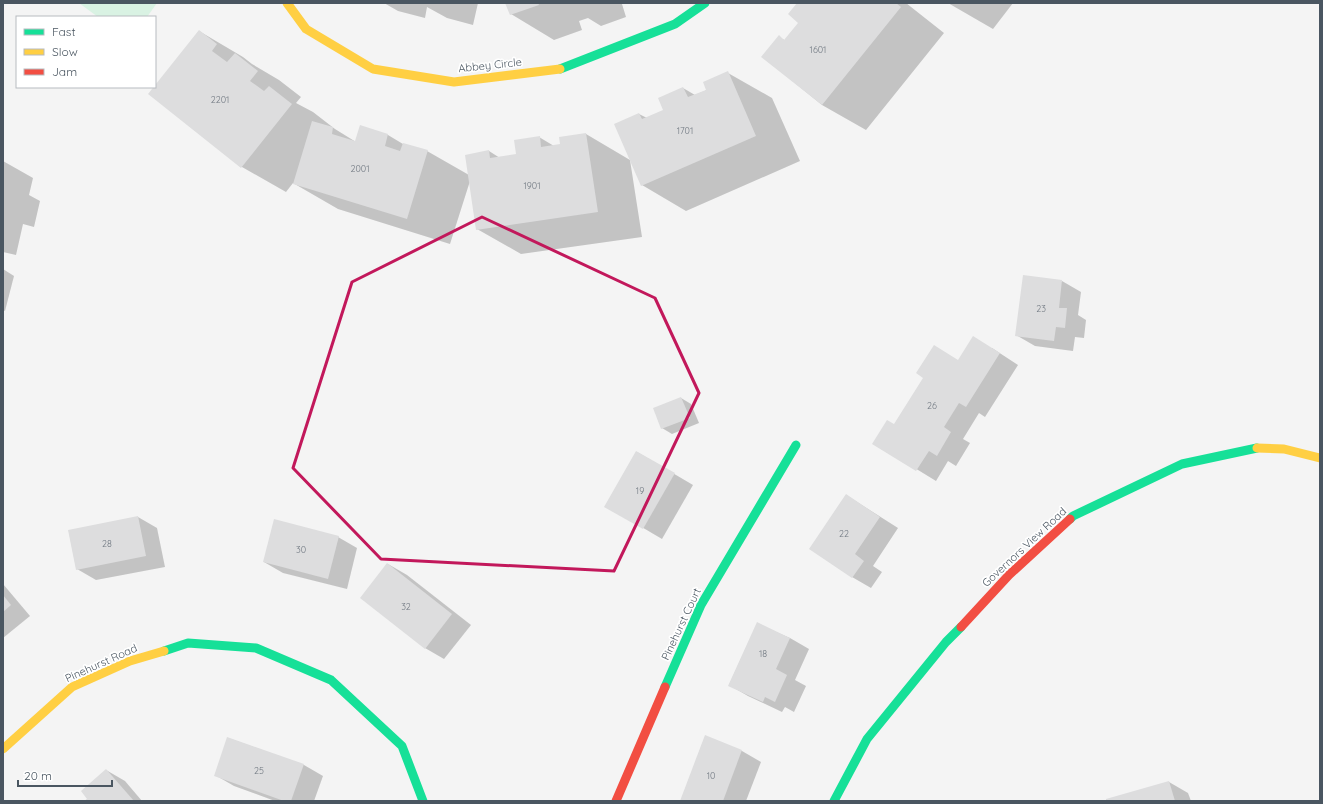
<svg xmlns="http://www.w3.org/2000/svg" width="1323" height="804" font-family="Quicksand,sans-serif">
<rect width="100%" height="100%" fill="#f4f4f4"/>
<path fill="#d9f2e3" d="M 79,3 L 157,3 L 147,17 L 98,17 Z"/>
<g fill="#0003">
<path d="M 384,3 L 478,3 L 473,25 L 447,18 L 427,7 L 425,18 L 398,11 Z"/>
<path d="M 507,3 L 625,3 L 622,4 L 626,17 L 601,26 L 588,18 L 579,21 L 582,30 L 554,40 L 511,14 Z"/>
<path d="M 798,3 L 906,3 L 944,33 L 866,130 L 822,105 L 763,57 L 779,37 L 786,41 L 800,23 Z"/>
<path d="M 948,3 L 1013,3 L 993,29 Z"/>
<path d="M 199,31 L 243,57 L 252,64 L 279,80 L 301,97 L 296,103 L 313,112 L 335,129 L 356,142 L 360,127 L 388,135 L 403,144 L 427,151 L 469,175 L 489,151 L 500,158 L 517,155 L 539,137 L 554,146 L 561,145 L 586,134 L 630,160 L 642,237 L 521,254 L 477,229 L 470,181 L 450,244 L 338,209 L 293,183 L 286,192 L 242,167 L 150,94 Z"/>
<path d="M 728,73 L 772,98 L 800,161 L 686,211 L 642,185 L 639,114 L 647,118 L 664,111 L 683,88 L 695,95 L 707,90 Z"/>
<path d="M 3,161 L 33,178 L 29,195 L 40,201 L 34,227 L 23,224 L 16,255 L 3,252 Z"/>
<path d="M 3,269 L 14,276 L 5,311 L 3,310 Z"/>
<path d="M 1062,281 L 1081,292 L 1078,315 L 1086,320 L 1084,338 L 1075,337 L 1073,351 L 1035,346 L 1016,335 Z"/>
<path d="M 992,348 L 1018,365 L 985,417 L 979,413 L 963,439 L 970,443 L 956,466 L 948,461 L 936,481 L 874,443 L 894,426 L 959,361 Z"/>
<path d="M 681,398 L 691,404 L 699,423 L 672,434 L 662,428 Z"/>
<path d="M 637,452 L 693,485 L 662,539 L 606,506 Z"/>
<path d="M 846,495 L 898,528 L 873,566 L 882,572 L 871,588 L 852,577 Z"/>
<path d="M 138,517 L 157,528 L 165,567 L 96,580 L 77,569 Z"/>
<path d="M 338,537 L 357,548 L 347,589 L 283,573 L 264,562 Z"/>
<path d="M 388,564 L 407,575 L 471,625 L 444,659 L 425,648 Z"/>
<path d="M 3,584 L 30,616 L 3,638 Z"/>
<path d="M 757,624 L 790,638 L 809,649 L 795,680 L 806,686 L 794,712 L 785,707 L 782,712 L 748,696 L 729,685 Z"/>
<path d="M 705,737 L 742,751 L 761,762 L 746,801 L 681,801 Z"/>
<path d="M 228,738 L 304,765 L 323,776 L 314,801 L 275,801 L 234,786 L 215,775 Z"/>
<path d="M 106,770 L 125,781 L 142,801 L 86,801 Z"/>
<path d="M 1169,782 L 1188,793 L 1191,801 L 1107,801 Z"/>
</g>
<g fill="#ddddde">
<path d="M 505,3 L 538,3 L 539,5 L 510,15 Z"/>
<path d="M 797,3 L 896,3 L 901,7 L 822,105 L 761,57 L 779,35 L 784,40 L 798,23 L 788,14 Z"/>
<path d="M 199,30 L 217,44 L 212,51 L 227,62 L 235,53 L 258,71 L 250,81 L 264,91 L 269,86 L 292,104 L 241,168 L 148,94 Z"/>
<path d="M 728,71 L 756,136 L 641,186 L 614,124 L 639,113 L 642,119 L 663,110 L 658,98 L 683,87 L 688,97 L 706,90 L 703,82 Z"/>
<path d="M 312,121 L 333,127 L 332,134 L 355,141 L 360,125 L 388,134 L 385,146 L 400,151 L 403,143 L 428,150 L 407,219 L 293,184 Z"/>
<path d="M 586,133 L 598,212 L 476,230 L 465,155 L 489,150 L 490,158 L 516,154 L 514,140 L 540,136 L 541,147 L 560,144 L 559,137 Z"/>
<path d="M 1023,275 L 1062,280 L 1059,308 L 1067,308 L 1065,328 L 1056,327 L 1054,341 L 1015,336 Z"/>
<path d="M 973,336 L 1000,353 L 966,407 L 959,403 L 944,427 L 951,432 L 937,456 L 929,451 L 916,471 L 872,444 L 887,420 L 894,424 L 923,378 L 916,373 L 934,345 L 958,360 Z"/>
<path d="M 681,397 L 690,418 L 661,429 L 653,408 Z"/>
<path d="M 636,451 L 675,473 L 643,529 L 604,507 Z"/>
<path d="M 846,494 L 880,517 L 855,554 L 864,561 L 852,578 L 809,549 Z"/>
<path d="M 138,516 L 146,556 L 76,570 L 68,530 Z"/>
<path d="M 274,519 L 339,536 L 328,579 L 263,562 Z"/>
<path d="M 387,563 L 452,614 L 425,649 L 360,598 Z"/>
<path d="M 3,595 L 11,605 L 3,612 Z"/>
<path d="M 757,622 L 790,638 L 776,669 L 787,675 L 775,702 L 765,697 L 763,702 L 728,686 Z"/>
<path d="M 705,735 L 742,750 L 723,801 L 680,801 Z"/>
<path d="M 227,737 L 304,764 L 291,801 L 284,801 L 214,776 Z"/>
<path d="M 106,769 L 134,801 L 84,801 L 87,799 L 81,791 Z"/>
<path d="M 1169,781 L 1175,801 L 1106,801 L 1106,799 Z"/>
</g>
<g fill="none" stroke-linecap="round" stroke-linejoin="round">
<g stroke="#16e098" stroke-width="9">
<path d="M 560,69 L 675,24 L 705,3"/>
<path d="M 1070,519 L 1073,516 L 1182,464 L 1257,448"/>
<path d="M 164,651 L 188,643 L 256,648 L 331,680 L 402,746 L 423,801"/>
<path d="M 665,687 L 701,605 L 796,445"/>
<path d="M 834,801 L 867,739 L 946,642 L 961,627"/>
</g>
<g stroke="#ffcf43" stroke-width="9">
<path d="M 287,3 L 306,29 L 373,69 L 454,82 L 560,69"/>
<path d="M 1257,448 L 1284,449 L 1320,458"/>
<path d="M 3,749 L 72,687 L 130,661 L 164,651"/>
</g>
<g stroke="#f24e42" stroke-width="9">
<path d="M 961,627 L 1009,575 L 1070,519"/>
<path d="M 616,801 L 665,687"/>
</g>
</g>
<path fill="none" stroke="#c2185b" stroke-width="3" stroke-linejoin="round" d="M 482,217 L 655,298 L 699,393 L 614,571 L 381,559 L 293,468 L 352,282 Z"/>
<g text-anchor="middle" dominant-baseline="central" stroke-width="3.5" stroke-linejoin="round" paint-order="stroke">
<g font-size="9" fill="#707881">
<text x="818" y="49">1601</text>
<text x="220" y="99">2201</text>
<text x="685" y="130">1701</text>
<text x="360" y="168">2001</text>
<text x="532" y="185">1901</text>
<text x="1041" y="308">23</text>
<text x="932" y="405">26</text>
<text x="640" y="490">19</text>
<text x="844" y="533">22</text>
<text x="107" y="543">28</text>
<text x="301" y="549">30</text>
<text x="406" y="606">32</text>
<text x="763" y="653">18</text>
<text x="259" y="770">25</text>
<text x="711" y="775">10</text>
</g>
<g font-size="11" fill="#4a5661" stroke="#fff">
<text transform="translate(490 65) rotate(-6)">Abbey Circle</text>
<text transform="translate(1024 547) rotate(-43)">Governors View Road</text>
<text transform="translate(681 624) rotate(-65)">Pinehurst Court</text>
<text transform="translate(101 663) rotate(-24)">Pinehurst Road</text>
</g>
</g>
<rect width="1323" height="804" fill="none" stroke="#4a5661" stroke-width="8"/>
<rect x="16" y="16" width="140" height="72" fill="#ffffff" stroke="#b7bbc0"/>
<rect x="24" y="29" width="20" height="6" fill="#16e098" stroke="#b7bbc0"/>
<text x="52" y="36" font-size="12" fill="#4a5661">Fast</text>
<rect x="24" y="49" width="20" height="6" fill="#ffcf43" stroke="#b7bbc0"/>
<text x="52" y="56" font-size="12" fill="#4a5661">Slow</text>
<rect x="24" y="69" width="20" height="6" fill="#f24e42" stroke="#b7bbc0"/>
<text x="52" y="76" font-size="12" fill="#4a5661">Jam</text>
<path d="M18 780v6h94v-6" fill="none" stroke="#4a5661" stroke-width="2"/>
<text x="24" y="780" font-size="12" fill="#4a5661" stroke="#ffffff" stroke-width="3" paint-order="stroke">20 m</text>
</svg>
